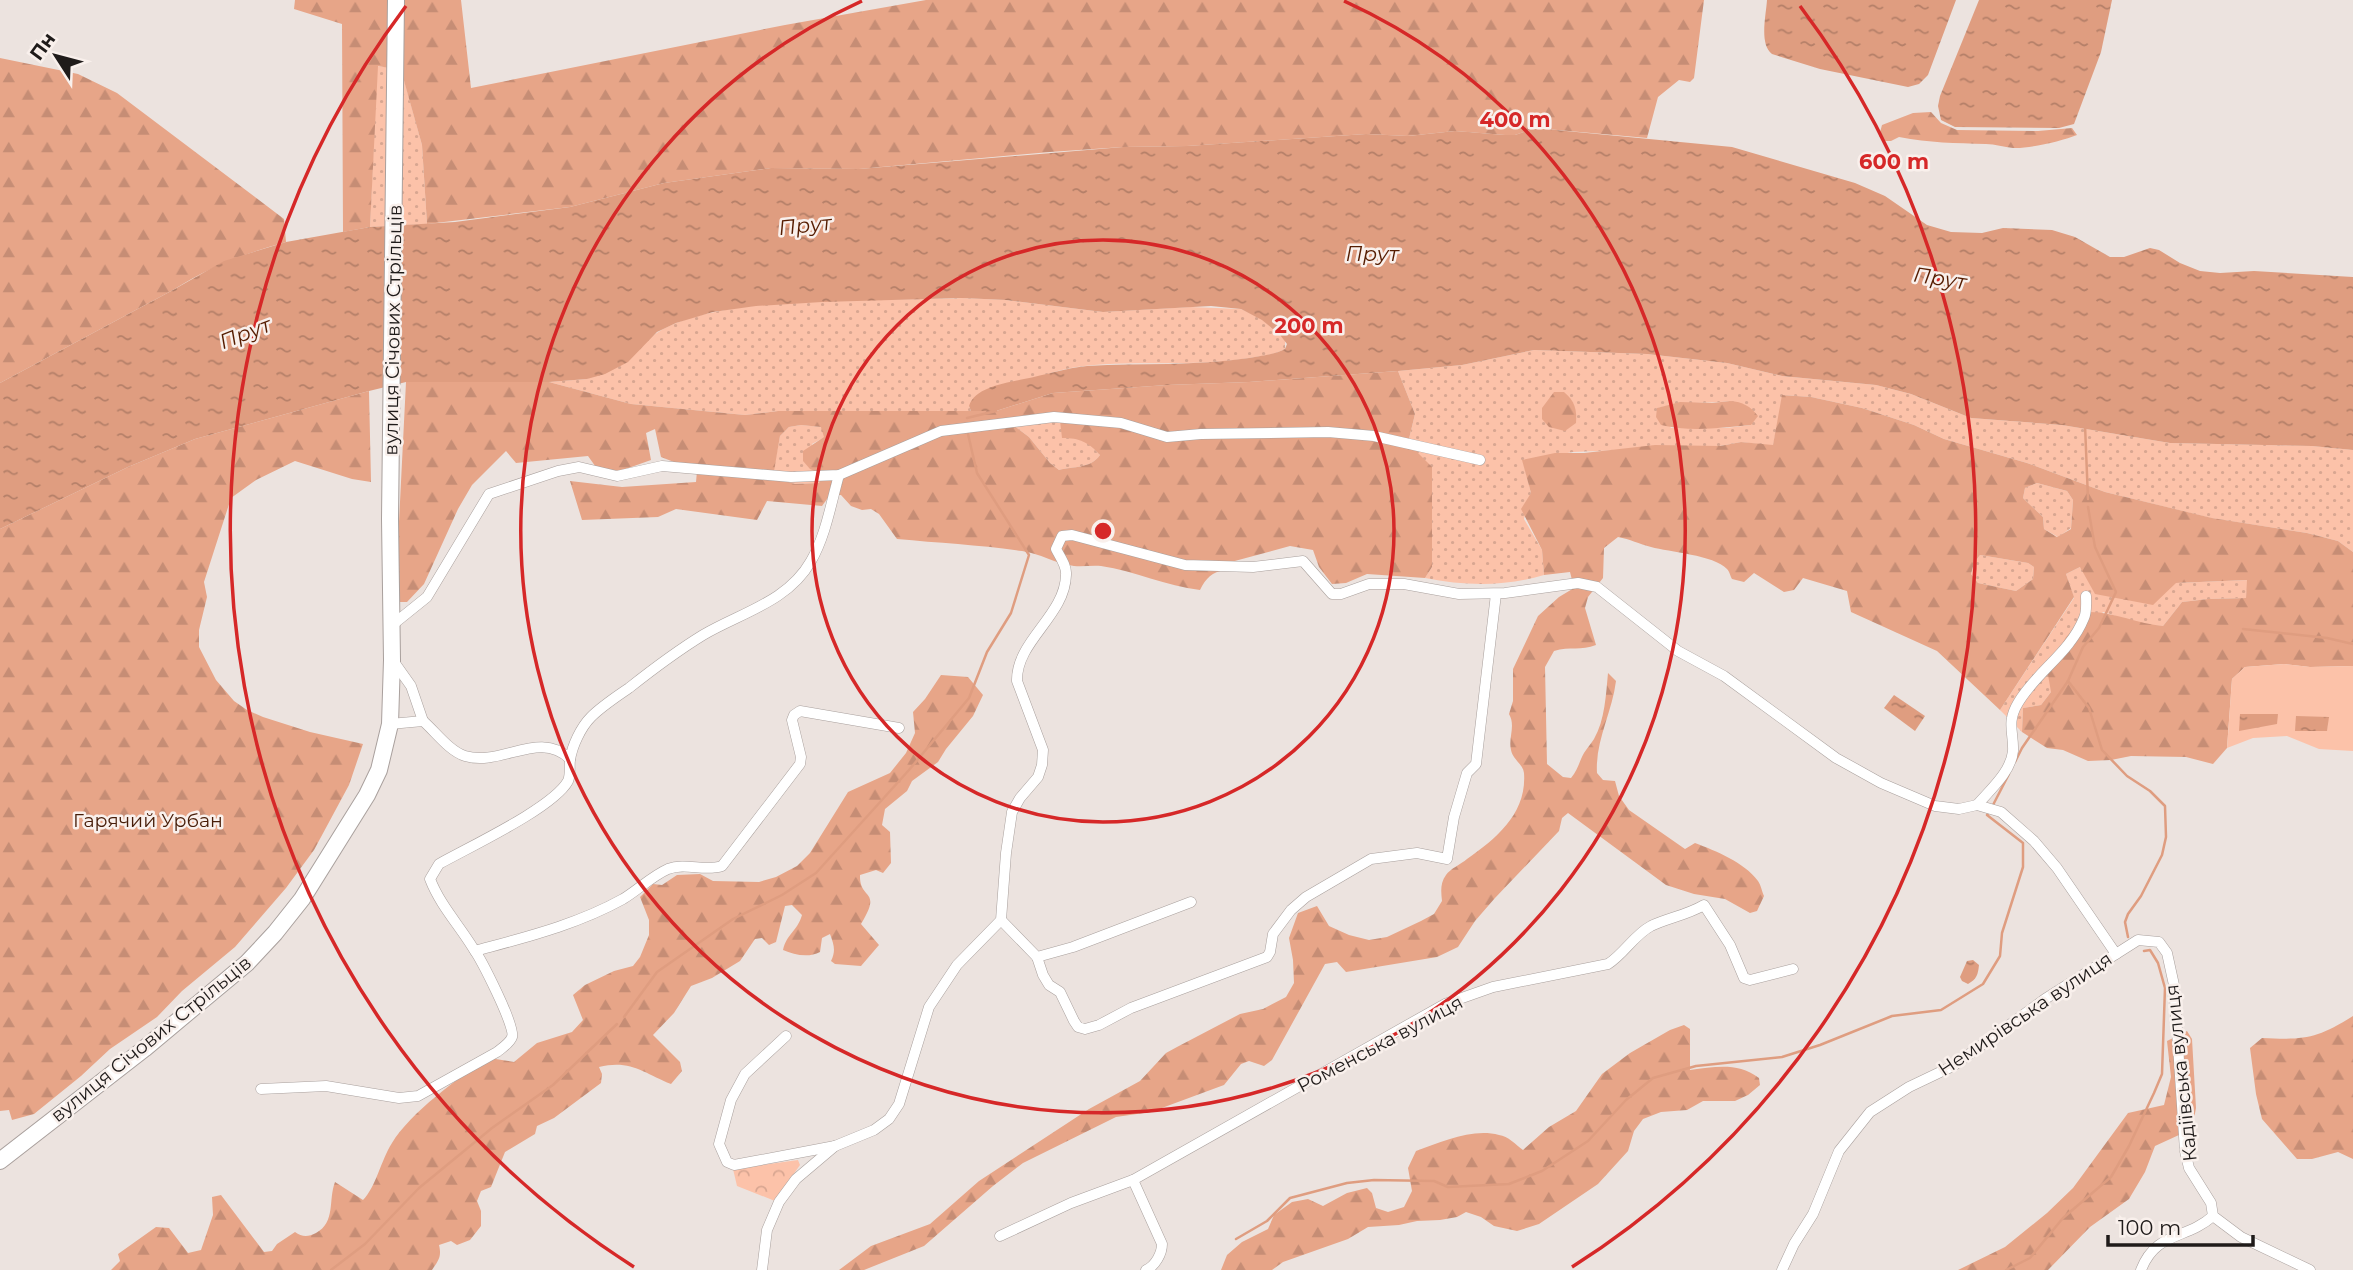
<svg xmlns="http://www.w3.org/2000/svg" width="2353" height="1270" font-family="Montserrat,sans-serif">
<defs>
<pattern id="grass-dots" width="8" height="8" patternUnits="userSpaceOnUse" patternTransform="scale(1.75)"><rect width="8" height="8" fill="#fcc2a9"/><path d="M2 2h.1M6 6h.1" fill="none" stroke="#d8a691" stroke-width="1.8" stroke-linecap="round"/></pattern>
<pattern id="forest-firs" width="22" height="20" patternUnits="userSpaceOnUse" patternTransform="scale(1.75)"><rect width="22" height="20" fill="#e7a588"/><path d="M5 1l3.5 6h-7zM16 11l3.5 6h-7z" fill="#c68d75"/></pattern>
<pattern id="park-crowns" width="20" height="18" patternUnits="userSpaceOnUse" patternTransform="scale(1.75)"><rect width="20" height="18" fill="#fcc2a9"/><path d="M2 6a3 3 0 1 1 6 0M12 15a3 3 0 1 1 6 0" fill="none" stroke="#d8a691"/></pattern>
<pattern id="water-ripples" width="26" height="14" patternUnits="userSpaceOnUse" patternTransform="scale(1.75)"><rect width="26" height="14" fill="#df9d80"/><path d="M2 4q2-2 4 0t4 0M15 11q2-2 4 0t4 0" fill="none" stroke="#b47f68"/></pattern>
</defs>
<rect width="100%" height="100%" fill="#ece3df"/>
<g fill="url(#grass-dots)" fill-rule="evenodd">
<path d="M 377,66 L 401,69 L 422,145 L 427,224 L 370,227 Z"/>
<path d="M 962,298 L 1006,300 L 1103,312 L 1191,307 L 1241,309 L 1262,319 L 1285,340 L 1285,349 C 1274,355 1262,356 1249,358 C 1194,367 1139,360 1084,366 C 1043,371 1006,390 969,406 L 971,411 L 778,411 L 745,415 L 631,404 L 549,382 L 587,379 L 649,339 C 701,291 890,302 962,298 Z"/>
<path d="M 1534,350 L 1647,354 L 1727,363 L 1782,376 L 1876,385 L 1911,394 L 1971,418 L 2062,425 L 2170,443 L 2312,446 L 2353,450 L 2353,552 L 2338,541 L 2307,533 L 2211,518 L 2105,492 L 2027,463 L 1944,439 L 1914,425 L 1862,408 L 1811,397 L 1783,395 L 1773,446 L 1741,442 L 1720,446 L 1573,452 L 1523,461 L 1531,493 L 1524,519 L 1542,550 L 1544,575 C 1505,587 1465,586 1425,578 L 1432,567 L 1408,443 L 1415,414 L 1398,371 L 1462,365 ZM 1730,401 L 1751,425 L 1726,428 L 1671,428 L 1658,408 C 1684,401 1704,404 1730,401 Z"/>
<path d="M 1060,412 L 1075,438 L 1089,443 L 1100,455 C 1090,469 1074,466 1059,470 L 1050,463 L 1029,437 L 1013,425 L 1013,418 Z"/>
<path d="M 801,425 L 822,427 L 825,437 L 812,444 L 822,474 L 819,483 L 795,484 L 772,477 L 780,436 L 789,427 Z"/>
<path d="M 2037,483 L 2067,491 L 2073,500 L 2071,528 L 2058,537 L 2044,529 L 2043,517 L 2023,498 L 2025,488 Z"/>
<path d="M 1980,555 L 2028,563 L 2034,567 L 2033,579 L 2016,591 L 1978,583 L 1971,574 L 1974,563 Z"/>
<path d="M 2080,567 L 2176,583 L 2248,580 L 2246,598 L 2208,599 L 2182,602 L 2163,626 L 2144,625 L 2103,612 L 2051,692 L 2041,705 L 2023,708 L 2022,732 L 2000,710 L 2074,598 L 2066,574 Z"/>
</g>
<g fill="url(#forest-firs)" fill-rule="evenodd">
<path d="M 295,0 L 461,0 L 471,88 L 785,25 L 926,0 L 1704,0 L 1694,78 L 1690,82 L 1679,80 L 1658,97 L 1647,138 L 1535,128 L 1515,135 L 1505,135 L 1455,131 L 1408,136 L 1366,134 L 1187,146 L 1123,147 L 1050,152 L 859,169 L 771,168 L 664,183 L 570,207 L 427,224 L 422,145 L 401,70 L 378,66 L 370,227 L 343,232 L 342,24 L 294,9 Z"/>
<path d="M 0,58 L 78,74 L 117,93 L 284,219 L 286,242 C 244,254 211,266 173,290 L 0,383 Z"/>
<path d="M 1931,112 L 1941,123 L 1957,130 L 2038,131 L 2072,128 L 2077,135 C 2062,141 2029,149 2013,148 C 2004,147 1995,144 1986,144 C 1955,143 1930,143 1899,137 L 1891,141 L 1883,141 L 1879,136 L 1882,125 L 1913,113 Z"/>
<path d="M 1398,371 L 1415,414 L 1408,443 L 1432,467 L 1432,567 L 1425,578 L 1367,574 L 1346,583 L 1332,584 L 1319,567 L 1313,550 L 1290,546 L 1231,562 L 1225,570 C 1212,572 1206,578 1200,590 C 1166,586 1135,571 1101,566 C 1092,565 1083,567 1074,566 C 1056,564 1039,553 1022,551 C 981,545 939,543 897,539 L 879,514 L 871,509 L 862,510 L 851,506 L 841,495 L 830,495 L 822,506 L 767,501 L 757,520 L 676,509 L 658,517 L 582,520 L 570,481 L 622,487 L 696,482 L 697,471 L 661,457 L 655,429 L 646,433 L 651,460 L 620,471 L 598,470 L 588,456 L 516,463 L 506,451 L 472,485 L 458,509 L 424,584 L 407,602 L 395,602 L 406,382 L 549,382 L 631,404 L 745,415 L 778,411 L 996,411 L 1053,393 L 1167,385 L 1249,382 ZM 1059,412 L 1062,438 C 1080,438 1088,442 1100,455 C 1090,469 1074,466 1059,470 L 1050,463 L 1029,437 L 1013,425 L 1013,418 ZM 801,425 L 821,427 L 824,437 L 803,451 L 803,461 L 810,469 L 822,474 L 819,483 L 795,484 L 773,477 L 780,436 L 789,427 Z"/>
<path d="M 369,391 L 371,482 L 352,479 L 295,461 L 256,480 L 231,498 L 204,582 L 207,597 L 199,630 L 199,647 L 216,680 L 234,701 L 247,710 L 263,717 L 310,732 L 363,744 L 349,785 L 314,850 L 286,888 L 235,947 L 182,991 L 157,1017 L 110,1049 L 81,1076 L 34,1114 L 12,1120 L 9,1110 L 0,1111 L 0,529 L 128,467 L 195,439 Z"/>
<path d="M 1554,392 L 1564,392 C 1575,401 1577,410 1576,423 L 1565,431 L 1549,427 L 1542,419 L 1542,408 Z"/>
<path d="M 1782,395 L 1811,397 L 1862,408 L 1914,425 L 1944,439 L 2027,463 L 2105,492 L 2212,518 L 2307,533 L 2338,541 L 2353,552 L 2353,666 L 2310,667 L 2284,664 L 2245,667 L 2232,679 L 2227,748 L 2213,764 L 2186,757 L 2131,756 L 2111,760 L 2088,761 L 2063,750 L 2047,748 L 2022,732 L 2023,708 L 2041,705 L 2051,692 L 2047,669 L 2066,637 L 2090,612 C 2115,612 2138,624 2163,626 L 2182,602 L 2208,599 L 2246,598 L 2247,580 L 2176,583 L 2153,605 L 2095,594 L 2080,567 L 2066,574 L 2074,597 L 2000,710 L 1937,651 L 1851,612 L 1847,591 L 1803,578 L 1794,590 L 1784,592 L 1754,573 L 1744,582 L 1732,579 C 1730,576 1730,572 1727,569 C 1714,555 1669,552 1651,547 C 1639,544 1630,539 1618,537 L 1604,548 L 1603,578 L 1588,597 L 1585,608 L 1596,645 C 1581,651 1570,646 1554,651 L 1545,667 L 1547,764 L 1563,777 L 1571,778 C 1578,770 1579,762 1584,753 C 1587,748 1591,744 1594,739 C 1605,720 1606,694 1608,673 L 1616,681 C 1612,713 1595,741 1597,773 L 1603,780 L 1615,781 L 1619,796 L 1629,810 L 1685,849 L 1695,843 C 1716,851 1744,862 1758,881 C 1761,885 1762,892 1764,896 L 1757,911 L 1750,913 L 1725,899 L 1694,894 L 1666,885 L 1568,813 L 1562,818 L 1559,831 L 1495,898 L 1475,921 L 1458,947 L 1437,957 L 1346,972 L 1337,962 L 1325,964 L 1272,1060 L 1264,1066 L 1249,1061 L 1241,1064 L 1224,1085 L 1151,1112 L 1116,1117 L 1023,1163 L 993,1186 L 924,1246 L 864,1270 L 839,1270 L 871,1246 L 930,1224 L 979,1181 L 1089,1109 L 1140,1081 L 1166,1053 L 1177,1047 L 1240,1014 L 1263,1009 L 1286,997 L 1294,983 L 1293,960 L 1289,938 L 1298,913 L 1317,906 L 1329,926 L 1349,935 L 1369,940 L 1387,937 L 1421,921 L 1434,914 L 1442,901 C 1441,892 1440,883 1446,875 C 1450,869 1461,864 1467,859 C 1497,838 1527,813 1524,773 C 1523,764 1513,760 1511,750 C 1508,738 1516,726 1509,714 L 1513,701 L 1513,669 L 1538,616 L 1559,597 L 1574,588 L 1570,572 L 1544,575 L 1542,550 L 1521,509 L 1531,493 L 1522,460 L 1555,453 L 1584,453 L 1655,445 L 1720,446 L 1741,442 L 1773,445 ZM 2037,483 L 2067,491 L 2073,500 L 2071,529 L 2057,537 L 2044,529 L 2043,517 L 2023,498 L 2025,488 ZM 1980,555 L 2028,563 L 2034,567 L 2033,579 L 2016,591 L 1978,583 L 1971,574 L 1974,563 Z"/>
<path d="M 1730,401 C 1743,402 1750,406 1758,416 L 1751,425 C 1722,428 1689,432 1661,425 L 1656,417 L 1657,408 L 1680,402 L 1712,403 Z"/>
<path d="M 941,675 L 968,677 L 983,695 L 973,716 L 946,749 L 938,762 L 912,781 L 907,791 L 885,809 L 882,825 L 890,832 L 891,863 L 883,873 L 876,870 L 860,875 C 859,901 883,888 861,924 L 879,945 L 861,966 L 835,964 L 831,961 C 836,951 834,945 830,934 L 822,938 L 820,952 C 809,958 794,955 783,950 C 787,933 797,932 802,915 L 792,905 L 785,906 L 776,942 L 769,945 L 762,938 L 755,939 L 740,961 L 712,978 L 691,986 L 674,1013 L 653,1035 L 680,1062 L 682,1071 L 671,1084 C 644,1073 630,1059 599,1067 L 602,1074 L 601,1083 L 554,1118 L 537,1126 L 535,1134 L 505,1152 L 491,1187 L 481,1191 L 477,1201 L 481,1211 L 481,1226 L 470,1240 L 457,1245 L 451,1241 L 439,1245 C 442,1257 438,1261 432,1270 L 111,1270 L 120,1261 L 118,1254 L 156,1227 L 169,1228 L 188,1253 L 201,1250 L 213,1215 L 212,1197 L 221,1195 L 264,1252 L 272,1251 L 277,1244 L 295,1232 C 302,1237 308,1237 316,1233 C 336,1222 328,1200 335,1182 L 363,1200 C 376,1187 381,1160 392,1143 C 410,1113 459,1077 489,1058 L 514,1062 L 537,1043 L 572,1032 L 583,1020 L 573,995 L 585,985 L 614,971 L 633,966 L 640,957 L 649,935 L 649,920 L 640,897 L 653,884 L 662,885 L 677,875 L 700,874 L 713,881 L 759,882 L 776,877 L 797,866 L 810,853 L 848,792 L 890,773 L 906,753 L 915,733 L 913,712 L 925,699 Z"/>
<path d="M 2353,1016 L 2353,1159 L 2338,1152 L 2312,1159 L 2297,1159 L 2262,1119 L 2256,1094 L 2250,1048 L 2262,1038 C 2305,1040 2316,1039 2353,1016 Z"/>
<path d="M 1684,1025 L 1690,1029 L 1690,1070 C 1716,1067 1737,1062 1759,1078 L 1760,1085 L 1748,1095 L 1735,1101 L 1703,1101 L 1687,1110 L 1661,1112 L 1643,1119 L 1634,1131 L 1628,1151 L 1598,1184 L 1539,1224 L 1517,1231 L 1494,1226 L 1481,1217 L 1466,1212 L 1457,1217 L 1440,1220 L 1417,1221 L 1399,1225 L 1368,1227 L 1348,1239 L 1283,1262 L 1272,1270 L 1221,1270 L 1227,1255 L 1242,1242 L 1268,1229 L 1274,1215 L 1292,1202 L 1308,1199 L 1323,1206 L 1347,1193 L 1367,1188 L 1372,1193 L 1376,1208 L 1388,1212 L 1404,1207 L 1412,1191 L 1408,1168 L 1416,1151 C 1442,1142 1472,1128 1499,1135 C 1508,1136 1516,1145 1523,1150 L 1549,1127 L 1576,1111 L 1602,1074 L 1630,1053 L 1670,1030 Z"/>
<path d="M 2187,1031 L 2192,1039 L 2196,1108 L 2192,1129 L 2155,1146 L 2145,1172 L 2129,1199 L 2090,1227 L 2048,1270 L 1958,1270 L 2005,1247 L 2047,1213 L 2073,1188 L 2128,1113 L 2164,1105 L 2171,1077 L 2167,1041 Z"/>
</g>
<path fill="url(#park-crowns)" d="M 798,1160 L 800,1165 L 775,1201 L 737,1186 L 733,1169 Z"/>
<path fill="#fcc2a9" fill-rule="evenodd" d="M 2284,664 L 2310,667 L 2353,666 L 2353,751 L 2319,749 L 2287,736 L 2253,738 L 2227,748 L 2232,679 L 2245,667 ZM 2296,717 L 2328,717 L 2327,730 L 2296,731 Z"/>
<g fill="url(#water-ripples)">
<path d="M 1767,0 L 1956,0 L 1928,75 L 1919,84 L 1908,87 L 1820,69 L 1772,54 C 1759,44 1766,16 1767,0 Z"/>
<path d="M 1979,0 L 2112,0 L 2101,52 L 2074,124 L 2059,128 L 1955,127 L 1941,120 L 1938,106 L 1940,96 Z"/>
<path d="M 1535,128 L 1732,147 L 1855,183 L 1885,196 L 1927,225 L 1951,232 L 1982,233 L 2003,228 L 2052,230 L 2075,237 L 2110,257 L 2124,257 L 2150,248 L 2159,250 L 2180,263 L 2200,271 L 2220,273 L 2254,271 L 2353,277 L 2353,450 L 2312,446 L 2170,443 L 2062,425 L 1971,418 L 1911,394 L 1876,385 L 1782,376 L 1727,363 L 1647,354 L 1534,350 L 1462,365 L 1398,371 L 1249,382 L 1167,385 L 1053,393 L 996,411 L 971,411 L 969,406 C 975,387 1006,383 1024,379 C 1045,375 1066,368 1087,366 C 1141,363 1195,366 1249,358 C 1261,356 1273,355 1285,349 L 1287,344 L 1280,335 L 1262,320 L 1241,309 L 1211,306 L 1103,312 L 1006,300 L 962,298 L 822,302 L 756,306 L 713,312 L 676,323 L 657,332 L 628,362 L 605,374 L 587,379 L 549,382 L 406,382 L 369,391 L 195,439 L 128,467 L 0,529 L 0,383 L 173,290 L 224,261 L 286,242 L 370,227 L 455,222 L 570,207 L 664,183 L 771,168 L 859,169 L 1123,147 L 1187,146 L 1366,134 L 1408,136 L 1455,131 L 1505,135 L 1515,135 Z"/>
<path d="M 1894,695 L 1925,716 L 1915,731 L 1884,708 Z"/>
<path d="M 2240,714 L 2278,714 L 2277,724 L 2239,731 Z"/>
<path d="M 2296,716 L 2329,717 L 2327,731 L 2295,731 Z"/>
<path d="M 1973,960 L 1979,965 C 1978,974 1977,979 1968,984 L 1962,981 L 1960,977 L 1967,961 Z"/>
</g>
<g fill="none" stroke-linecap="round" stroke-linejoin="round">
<g stroke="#df9d80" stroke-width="2.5">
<path d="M 967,418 L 996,411"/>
<path d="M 2085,425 L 2088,499"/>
<path d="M 2243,629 L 2327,638 L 2353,644"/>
<path d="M 2068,681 L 2089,708 L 2102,750 L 2127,776 L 2150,791 L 2165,806 L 2166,837 L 2162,855 L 2141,896 L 2128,914 L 2125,922 L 2128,937"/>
<path d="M 2015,762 L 2022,748 L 2068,681 L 2083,647 L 2099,628 L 2116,592 L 2095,547 L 2088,507"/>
<path d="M 1993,805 L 2009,774"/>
<path d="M 624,1017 L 657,972 L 733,919 L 782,895 L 816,873 L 909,770 L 969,698 L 987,652 L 1011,613 L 1029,555 L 977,473 L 968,434"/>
<path d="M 1236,1239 L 1267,1221 L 1290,1198 L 1347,1183 L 1374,1180 L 1434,1181 L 1448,1187 L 1509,1184 L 1542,1171 L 1588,1141 L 1626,1100 L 1653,1078 L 1696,1066 L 1782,1057 L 1820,1045 L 1892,1016 L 1941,1010 L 1983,984 L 2000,956 L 2002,933 L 2023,867 L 2023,843 L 1987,815 L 1990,811"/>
<path d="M 331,1270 L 365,1244 L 419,1188 L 492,1128 L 553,1085 L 617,1024"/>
<path d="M 2006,1270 L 2030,1258 L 2063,1218 L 2111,1177 L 2129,1146 L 2154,1093 L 2162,1074 L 2165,988 L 2158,963 L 2150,950 L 2144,951"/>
</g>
<defs>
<g id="minor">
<path d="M 391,626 L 427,597 L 489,494 L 558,471 L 579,467 L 617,476 L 662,466 L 791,477 L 839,475 L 941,431 L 1054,417 L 1121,423 L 1167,437 L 1201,434 L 1328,432 L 1374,436 L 1480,460"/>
<path d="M 394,662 L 411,686 L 423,721"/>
<path d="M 390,724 L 423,721 C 435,731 449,751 465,756 C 501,767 540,729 570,759"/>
<path d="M 1977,805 C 1990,790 2011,772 2013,751 C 2014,733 2006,723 2018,703 C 2036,672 2070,653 2084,618 C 2087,612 2086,603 2086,596"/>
<path d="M 1001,920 L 1037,957 L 1073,947 L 1191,902"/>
<path d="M 475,951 C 526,937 576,925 623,899 C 638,890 652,876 668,869 C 686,862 704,872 722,866 L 800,764 L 801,757 L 792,720 L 794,715 L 800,711 L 899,728"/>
<path d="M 1037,957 L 1043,975 L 1049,985 L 1060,992 L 1074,1021 L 1078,1027 L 1085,1029 L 1099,1025 L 1131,1008 L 1267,957 L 1270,952 L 1273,934 L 1291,910 L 1306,897 L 1371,859 L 1417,853 L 1447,859 L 1454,817 L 1467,773 L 1476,764 L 1496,594"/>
<path d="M 786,1036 L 745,1074 L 731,1100 L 719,1144 L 727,1162 L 734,1165 L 835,1146"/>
<path d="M 261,1089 L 326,1086 L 399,1098 L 418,1096 L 497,1052 C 502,1048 510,1043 512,1037 C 516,1027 481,959 473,948 C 459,925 440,905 430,879 L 439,864 C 469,847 553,808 568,781 C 571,774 569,767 570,760 C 572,746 581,727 591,717 C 602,706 616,697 629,688 C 653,669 677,651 703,635 C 740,613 788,602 811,561 C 826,535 831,503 839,475"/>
<path d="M 1133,1180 L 1162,1244 C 1162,1254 1155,1266 1146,1270"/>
<path d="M 1000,1236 L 1071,1203 L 1133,1180 L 1445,1004 L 1493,987 L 1608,964 C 1624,954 1634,935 1651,926 C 1668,918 1687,915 1704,905 L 1730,945 L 1744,978 L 1750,980 L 1793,969"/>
<path d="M 762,1270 L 767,1230 L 779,1202 L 796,1179 L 835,1146 L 874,1130 L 889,1119 L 899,1104 L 929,1007 L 957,965 L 1001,920 L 1006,853 L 1012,812 L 1020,798 L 1038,777 L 1042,765 L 1043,750 L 1017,681 C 1016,641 1065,616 1066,575 C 1067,566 1060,557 1056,549 L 1062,536 L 1072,535 L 1185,565 L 1253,567 L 1303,561 L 1332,594 L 1341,594 L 1369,584 L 1404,584 L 1459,594 L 1505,593 L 1578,583 L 1597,587 L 1678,651 L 1724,676 L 1836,758 L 1881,783 L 1935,806 L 1959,809 L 1977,805 L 2001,812 L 2034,841 L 2057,868 L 2116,954"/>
<path d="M 1782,1270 L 1794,1244 L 1813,1214 L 1839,1151 L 1870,1112 L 1909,1087 L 1953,1066 L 2045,999 L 2138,940 L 2159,942 L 2167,953 L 2174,985 L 2185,1151 L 2189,1168 L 2211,1203 L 2213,1216 L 2241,1237 L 2310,1270"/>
<path d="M 2141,1270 C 2156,1231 2186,1240 2213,1216"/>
</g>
<path id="primary" d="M 0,1161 L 144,1049 L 247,963 L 275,933 L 302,899 L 367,795 L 379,770 L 390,724 L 392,660 L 390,519 L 396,0"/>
</defs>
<use href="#minor" stroke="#a9a09d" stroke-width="11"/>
<use href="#primary" stroke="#a9a09d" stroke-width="18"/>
<use href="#minor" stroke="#fff" stroke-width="10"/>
<use href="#primary" stroke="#fff" stroke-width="16"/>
</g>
<g fill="none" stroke="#d62828" stroke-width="3.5">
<circle cx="1103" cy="531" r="291"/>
<path d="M1344 1A582 582 0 1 1 862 1"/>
<path d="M634 1267A873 873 0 0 1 406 6M1800 6A873 873 0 0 1 1572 1267"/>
</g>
<g text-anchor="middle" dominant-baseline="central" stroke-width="5" stroke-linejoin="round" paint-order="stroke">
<g font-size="19" fill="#1f1b1a" stroke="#f9f0ec">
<text transform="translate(393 330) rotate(-89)">вулиця Січових Стрільців</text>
<text transform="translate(2025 1014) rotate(-34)">Немирівська вулиця</text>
<text transform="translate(151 1039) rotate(-39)">вулиця Січових Стрільців</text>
<text transform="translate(1380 1044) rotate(-28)">Роменська вулиця</text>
<text transform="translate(2181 1073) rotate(-96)">Кадіївська вулиця</text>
</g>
<g font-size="19" fill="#471d08" stroke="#f9f0ec">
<text x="148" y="820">Гарячий Урбан</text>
</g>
<g font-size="21" font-style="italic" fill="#561c00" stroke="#f9f0ec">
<text transform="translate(805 225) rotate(-6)">Прут</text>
<text x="1372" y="253">Прут</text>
<text transform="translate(1940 278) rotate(9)">Прут</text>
<text transform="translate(245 333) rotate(-21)">Прут</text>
</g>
</g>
<circle cx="1103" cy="531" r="10" fill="#d62828" stroke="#f9f0ec" stroke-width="3.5"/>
<g font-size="21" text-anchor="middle" font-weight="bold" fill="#d62828" stroke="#f9f0ec" stroke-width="5" stroke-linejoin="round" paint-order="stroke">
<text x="1515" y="127">400 m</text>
<text x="1894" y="169">600 m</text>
<text x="1309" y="333">200 m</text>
</g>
<g transform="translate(56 56) rotate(306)" stroke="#f9f0ec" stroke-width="5" paint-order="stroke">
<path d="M0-5L12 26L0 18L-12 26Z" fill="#1f1b1a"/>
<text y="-10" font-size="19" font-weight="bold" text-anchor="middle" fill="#1f1b1a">Пн</text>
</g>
<path d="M2108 1235v10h145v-10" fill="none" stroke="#1f1b1a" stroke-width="3.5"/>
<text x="2118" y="1235" font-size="21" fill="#1f1b1a" stroke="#f9f0ec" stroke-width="5" paint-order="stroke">100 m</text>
</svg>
